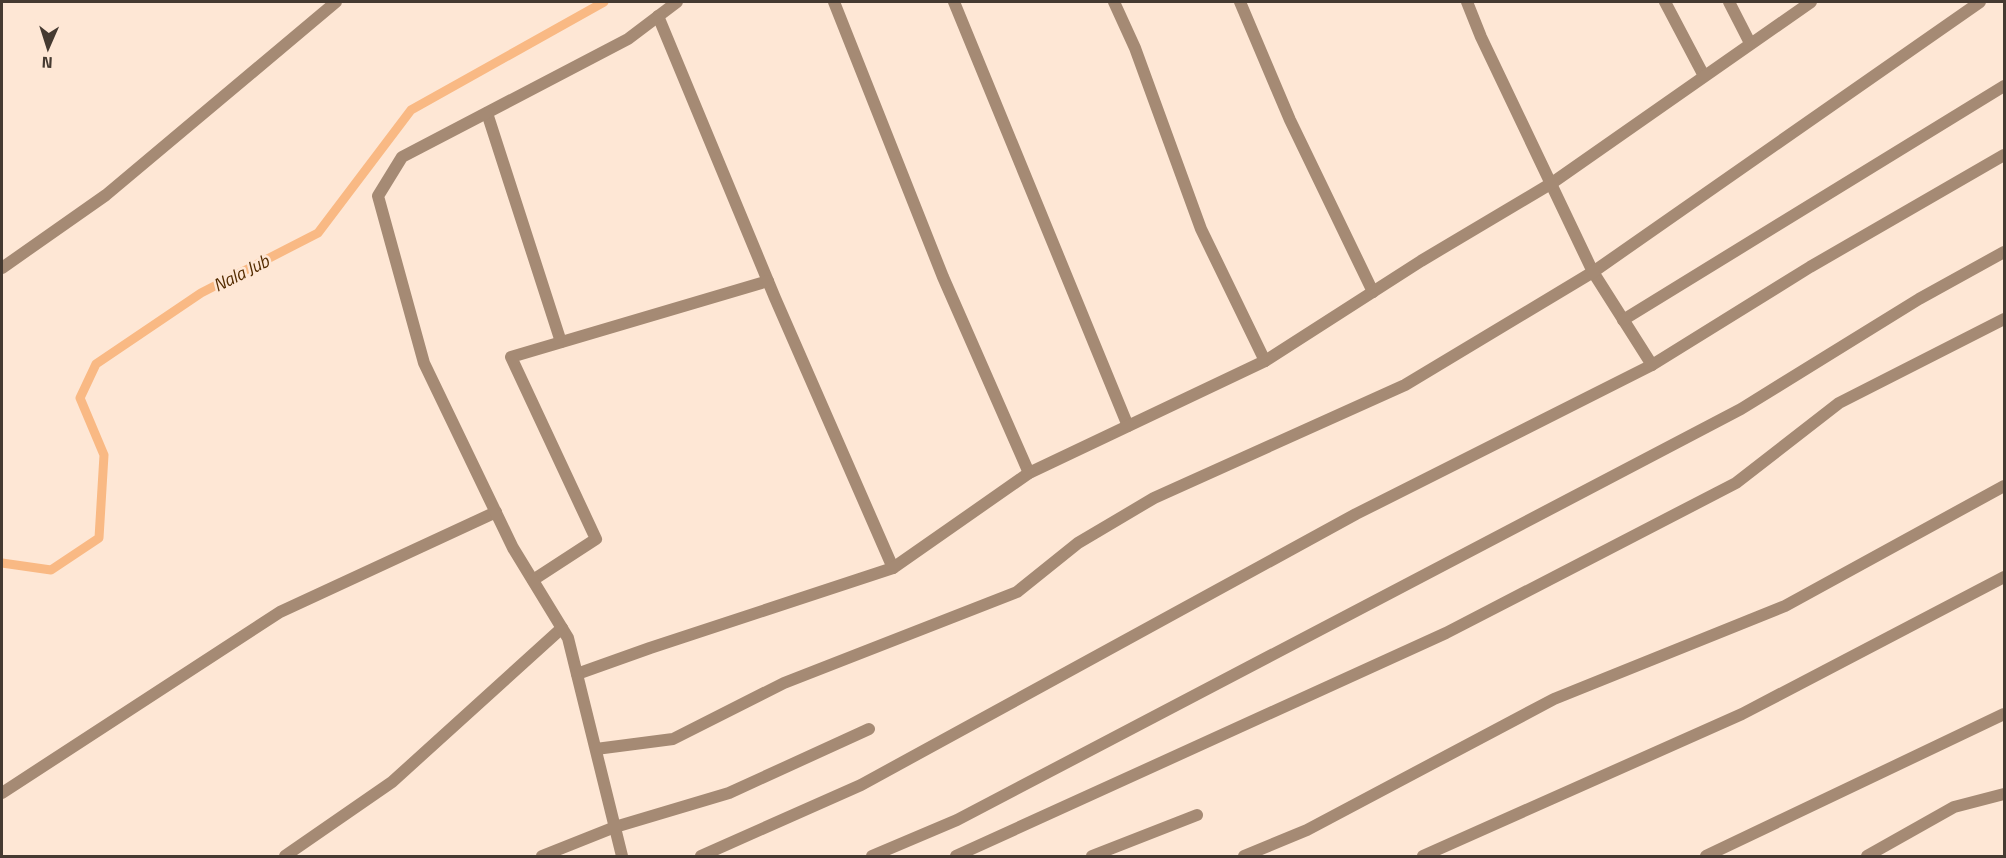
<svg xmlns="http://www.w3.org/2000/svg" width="2006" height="858" font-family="'Titillium Web',sans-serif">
<rect width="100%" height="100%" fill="#fee7d5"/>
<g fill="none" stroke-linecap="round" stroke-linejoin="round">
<path stroke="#f9b984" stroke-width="9" d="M 2,563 L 51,570 L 99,538 L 104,455 L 80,398 L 96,364 L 201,293 L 318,233 L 411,110 L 604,2"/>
<g stroke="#a58a74" stroke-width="12">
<path d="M 834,2 L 943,277 L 1029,473"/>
<path d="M 954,2 L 1128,426"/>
<path d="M 1114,2 L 1135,48 L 1201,229 L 1265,361"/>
<path d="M 1240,2 L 1290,120 L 1373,292"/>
<path d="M 1467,2 L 1481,37 L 1593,272 L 1652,365"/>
<path d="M 1665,2 L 1704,76"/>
<path d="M 1729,2 L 1750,43"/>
<path d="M 658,16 L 775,298 L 893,568"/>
<path d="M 487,113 L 561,342"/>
<path d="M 2,268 L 106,195 L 336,2"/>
<path d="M 1623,320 L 2004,86"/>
<path d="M 533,580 L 596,539 L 511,357 L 768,281"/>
<path d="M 577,674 L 650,648 L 893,568 L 1029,473 L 1265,361 L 1421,261 L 1552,183 L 1811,2"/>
<path d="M 596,749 L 673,739 L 784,683 L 1017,592 L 1078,543 L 1154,498 L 1405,385 L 1593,272 L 1980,2"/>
<path d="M 2,793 L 280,612 L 496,512"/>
<path d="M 285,856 L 392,782 L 562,628"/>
<path d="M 542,856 L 615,827 L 729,793 L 869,729"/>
<path d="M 622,856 L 568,638 L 513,548 L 424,363 L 378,196 L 402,157 L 628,39 L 677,2"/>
<path d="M 701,856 L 861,785 L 1356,514 L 1652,365 L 1810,267 L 2004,155"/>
<path d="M 872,856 L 957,820 L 1741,409 L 1919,299 L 2004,252"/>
<path d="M 956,856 L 1446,633 L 1736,483 L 1839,403 L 2004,319"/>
<path d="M 1092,856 L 1197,815"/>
<path d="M 1244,856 L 1307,830 L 1554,699 L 1785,606 L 2004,486"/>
<path d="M 1423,856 L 1742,714 L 2004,577"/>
<path d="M 1706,856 L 2004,714"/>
<path d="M 1867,856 L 1954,807 L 2004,794"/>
</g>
</g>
<g text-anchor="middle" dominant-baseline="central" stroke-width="5" stroke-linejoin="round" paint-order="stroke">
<g font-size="18" font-style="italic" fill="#542c00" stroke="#fee7d5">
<text transform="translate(241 273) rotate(-27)">Nala Jub</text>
</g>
</g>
<rect width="2006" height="858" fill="none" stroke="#453a31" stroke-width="6"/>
<g transform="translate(48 48) rotate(183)" stroke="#fee7d5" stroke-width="4.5" paint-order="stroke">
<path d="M0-4.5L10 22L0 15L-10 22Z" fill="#453a31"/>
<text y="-9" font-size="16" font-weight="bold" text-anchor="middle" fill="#453a31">N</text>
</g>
</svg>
